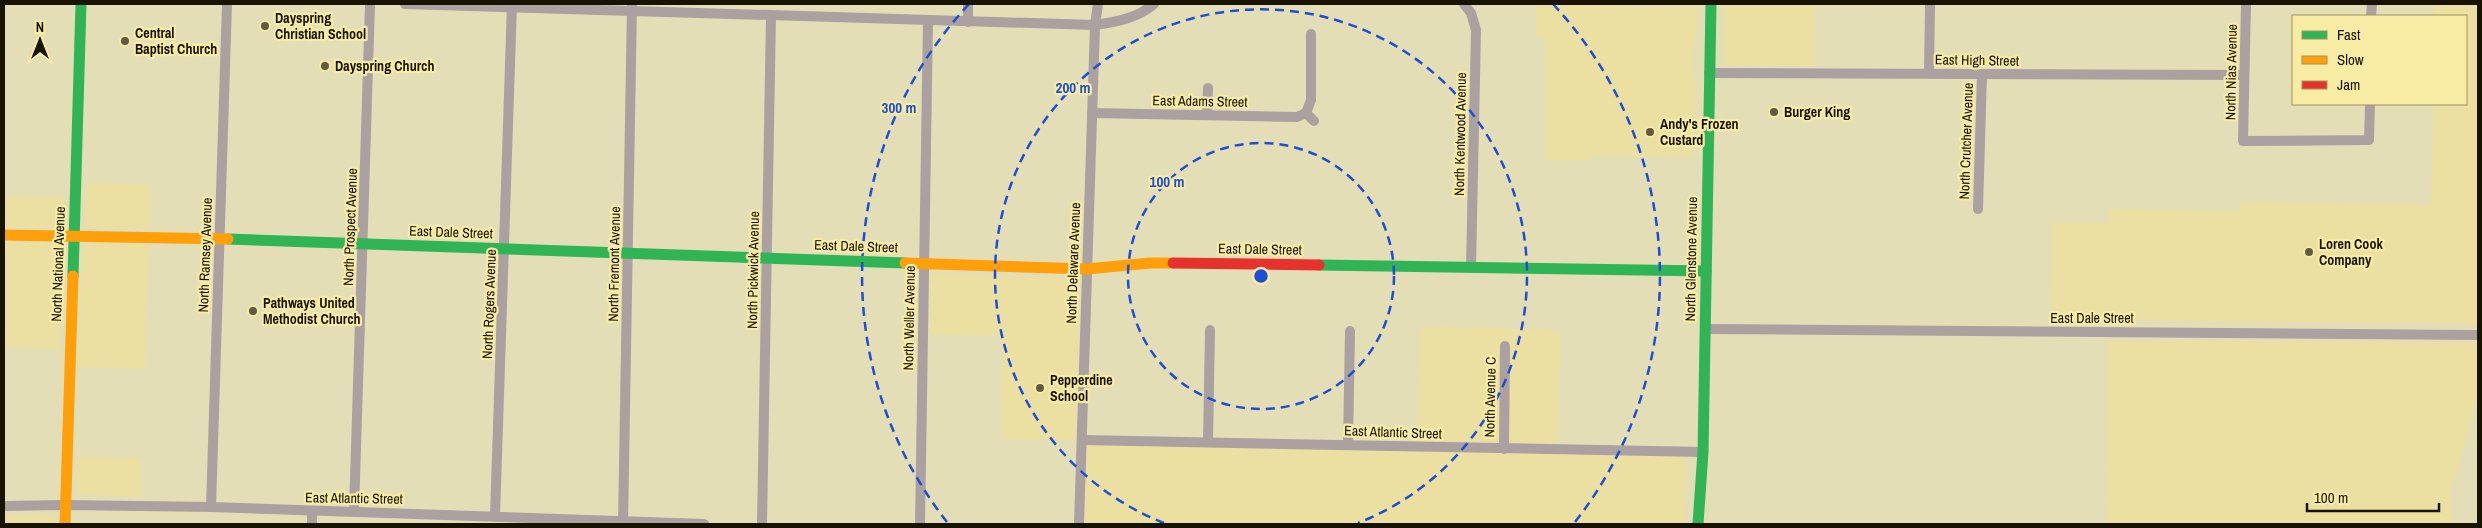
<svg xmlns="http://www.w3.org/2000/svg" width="2482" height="528" font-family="'Archivo Narrow',sans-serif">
<rect width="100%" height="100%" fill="#e4deb7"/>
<g fill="#ebdfa2">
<path d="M 1724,4 L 1872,4 L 1872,6 L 1815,6 L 1814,66 L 1724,65 Z"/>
<path d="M 2434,4 L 2478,4 L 2478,324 L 2051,319 L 2052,223 L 2108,223 L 2108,209 L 2240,211 L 2241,202 L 2431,204 L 2433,104 L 2466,104 L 2466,16 L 2434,16 Z"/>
<path d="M 1536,5 L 1698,8 L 1691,68 L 1696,82 L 1694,157 L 1591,156 L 1590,160 L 1545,160 L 1545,38 L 1536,37 Z"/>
<path d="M 87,183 L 151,185 L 149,229 L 88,227 L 85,225 Z"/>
<path d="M 4,196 L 64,197 L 62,222 L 57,227 L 4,228 Z"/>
<path d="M 4,241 L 57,242 L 62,246 L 60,349 L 4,347 Z"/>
<path d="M 93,242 L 149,244 L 145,369 L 78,367 L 83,248 L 85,244 Z"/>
<path d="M 931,273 L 1080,279 L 1076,440 L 1001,439 L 1003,336 L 930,334 Z"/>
<path d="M 1421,326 L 1560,330 L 1558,443 L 1417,441 Z"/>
<path d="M 2108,341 L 2478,343 L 2478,396 L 2451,489 L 2452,524 L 2107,524 Z"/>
<path d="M 1093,444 L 1682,455 L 1686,460 L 1684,524 L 1085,524 L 1086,450 L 1088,445 Z"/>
<path d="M 77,457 L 141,459 L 141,497 L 77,494 Z"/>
<path d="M 4,515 L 47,515 L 52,516 L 55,524 L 4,524 Z"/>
</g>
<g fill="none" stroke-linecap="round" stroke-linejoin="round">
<g stroke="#aba1a1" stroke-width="10">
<path d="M 405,4 L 1095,25 C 1116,22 1138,18 1154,4"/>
<path d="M 1464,4 L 1471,13 L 1476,30 L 1471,268"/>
<path d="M 2246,4 L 2243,141 L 2369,140 L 2370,104"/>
<path d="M 2371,16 L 2372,4"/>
<path d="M 968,22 L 968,4"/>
<path d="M 1929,72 L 1930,4"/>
<path d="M 1709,73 L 2244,75"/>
<path d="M 1092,113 L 1297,117 L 1306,113"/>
<path d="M 1306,113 L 1311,100 L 1311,34"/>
<path d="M 1306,113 L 1314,121"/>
<path d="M 1207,114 L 1208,88"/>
<path d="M 1978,209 L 1982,74"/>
<path d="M 1706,329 L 2478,335"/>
<path d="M 1082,440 L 1703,452"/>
<path d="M 1208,442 L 1210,330"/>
<path d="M 1348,444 L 1350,331"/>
<path d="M 1504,449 L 1505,346"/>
<path d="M 4,506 L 65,505 L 211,507 L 704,524"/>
<path d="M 211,507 L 227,4"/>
<path d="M 354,511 L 370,4"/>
<path d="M 495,516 L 512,4"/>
<path d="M 312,524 L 312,511"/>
<path d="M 623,524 L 632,5"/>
<path d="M 762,524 L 771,15"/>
<path d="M 920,524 L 928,21"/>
<path d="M 1079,524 L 1095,25 L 1098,4"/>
</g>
<g stroke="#30b455" stroke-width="11">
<path d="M 228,239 L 905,263"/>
<path d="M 1319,265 L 1706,271"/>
<path d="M 73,276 L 81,4"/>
<path d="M 1698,524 L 1703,452 L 1711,4"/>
</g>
<g stroke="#ff9f0a" stroke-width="11">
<path d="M 4,235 L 228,239"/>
<path d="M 905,263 L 1087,269 L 1150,263 L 1173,263"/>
<path d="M 65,524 L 73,276"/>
</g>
<path stroke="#e5322d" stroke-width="11" d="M 1173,263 L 1319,265"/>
</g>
<g fill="none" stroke="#1d4ed8" stroke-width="2.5" stroke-dasharray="9 6">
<circle cx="1261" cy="276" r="133"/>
<path d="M1164 523A266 266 0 1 1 1358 523"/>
<path d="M947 522A399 399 0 0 1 969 4M1553 4A399 399 0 0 1 1575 522"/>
</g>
<g fill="#5f5a40" stroke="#f8eba3" stroke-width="2">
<circle cx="265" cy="26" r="5"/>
<circle cx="125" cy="41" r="5"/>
<circle cx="325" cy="66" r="5"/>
<circle cx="1774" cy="112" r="5"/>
<circle cx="1650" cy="132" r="5"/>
<circle cx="2309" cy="252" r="5"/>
<circle cx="253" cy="311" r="5"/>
<circle cx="1040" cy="388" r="5"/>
</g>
<g text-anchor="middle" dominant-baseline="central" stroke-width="4.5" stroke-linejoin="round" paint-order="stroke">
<g font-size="14" font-weight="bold" fill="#181300" stroke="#f8eba3" text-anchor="start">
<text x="275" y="18">Dayspring<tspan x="275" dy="16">Christian School</tspan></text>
<text x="135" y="33">Central<tspan x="135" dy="16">Baptist Church</tspan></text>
<text x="335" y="66">Dayspring Church</text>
<text x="1784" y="112">Burger King</text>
<text x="1660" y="124">Andy's Frozen<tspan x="1660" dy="16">Custard</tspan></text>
<text x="2319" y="244">Loren Cook<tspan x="2319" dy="16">Company</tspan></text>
<text x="263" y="303">Pathways United<tspan x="263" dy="16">Methodist Church</tspan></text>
<text x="1050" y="380">Pepperdine<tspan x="1050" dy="16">School</tspan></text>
</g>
<g font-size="14" fill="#181300" stroke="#f8eba3">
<text transform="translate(1977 60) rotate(1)">East High Street</text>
<text transform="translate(2231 72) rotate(-89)">North Nias Avenue</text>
<text transform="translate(1200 101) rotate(1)">East Adams Street</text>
<text transform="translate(1460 134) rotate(-89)">North Kentwood Avenue</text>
<text transform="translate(1966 141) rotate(-88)">North Crutcher Avenue</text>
<text transform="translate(350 227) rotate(-88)">North Prospect Avenue</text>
<text transform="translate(451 232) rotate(2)">East Dale Street</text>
<text transform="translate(856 246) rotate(2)">East Dale Street</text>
<text transform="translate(1260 249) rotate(1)">East Dale Street</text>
<text transform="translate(205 255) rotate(-88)">North Ramsey Avenue</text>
<text transform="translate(1691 259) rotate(-89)">North Glenstone Avenue</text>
<text transform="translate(1073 263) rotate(-88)">North Delaware Avenue</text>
<text transform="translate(58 264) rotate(-88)">North National Avenue</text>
<text transform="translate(614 264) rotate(-89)">North Fremont Avenue</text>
<text transform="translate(753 270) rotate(-89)">North Pickwick Avenue</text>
<text transform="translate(489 304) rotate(-88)">North Rogers Avenue</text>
<text transform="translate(909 318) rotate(-89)">North Weller Avenue</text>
<text x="2092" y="318">East Dale Street</text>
<text transform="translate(1490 397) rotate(-89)">North Avenue C</text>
<text transform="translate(1393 432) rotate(2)">East Atlantic Street</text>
<text transform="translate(354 498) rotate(1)">East Atlantic Street</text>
</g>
</g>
<circle cx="1261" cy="276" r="8" fill="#1d4ed8" stroke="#f8eba3" stroke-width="2.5"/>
<g font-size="15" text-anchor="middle" font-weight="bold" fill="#1d4ed8" stroke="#f8eba3" stroke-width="4.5" stroke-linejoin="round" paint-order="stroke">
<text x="1073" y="93">200 m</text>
<text x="899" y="113">300 m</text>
<text x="1167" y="187">100 m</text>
</g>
<rect width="2482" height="528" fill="none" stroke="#181300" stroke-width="10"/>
<rect x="2292" y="15" width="175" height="90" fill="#f8eba3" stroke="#9e9562"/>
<rect x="2302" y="31" width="25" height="8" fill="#30b455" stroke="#9e9562"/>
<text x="2337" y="40" font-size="15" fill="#181300">Fast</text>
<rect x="2302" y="56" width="25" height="8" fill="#ff9f0a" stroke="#9e9562"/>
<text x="2337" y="65" font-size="15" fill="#181300">Slow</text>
<rect x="2302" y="81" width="25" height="8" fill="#e5322d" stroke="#9e9562"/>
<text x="2337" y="90" font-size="15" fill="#181300">Jam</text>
<g transform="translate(40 40)" stroke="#f8eba3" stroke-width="4" paint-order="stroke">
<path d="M0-4L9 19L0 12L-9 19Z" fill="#181300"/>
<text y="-8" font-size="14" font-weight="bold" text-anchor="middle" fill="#181300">N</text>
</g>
<path d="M2307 503v8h132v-8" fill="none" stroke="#181300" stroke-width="2.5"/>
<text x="2314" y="503" font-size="15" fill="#181300" stroke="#f8eba3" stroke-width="4" paint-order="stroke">100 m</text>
</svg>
